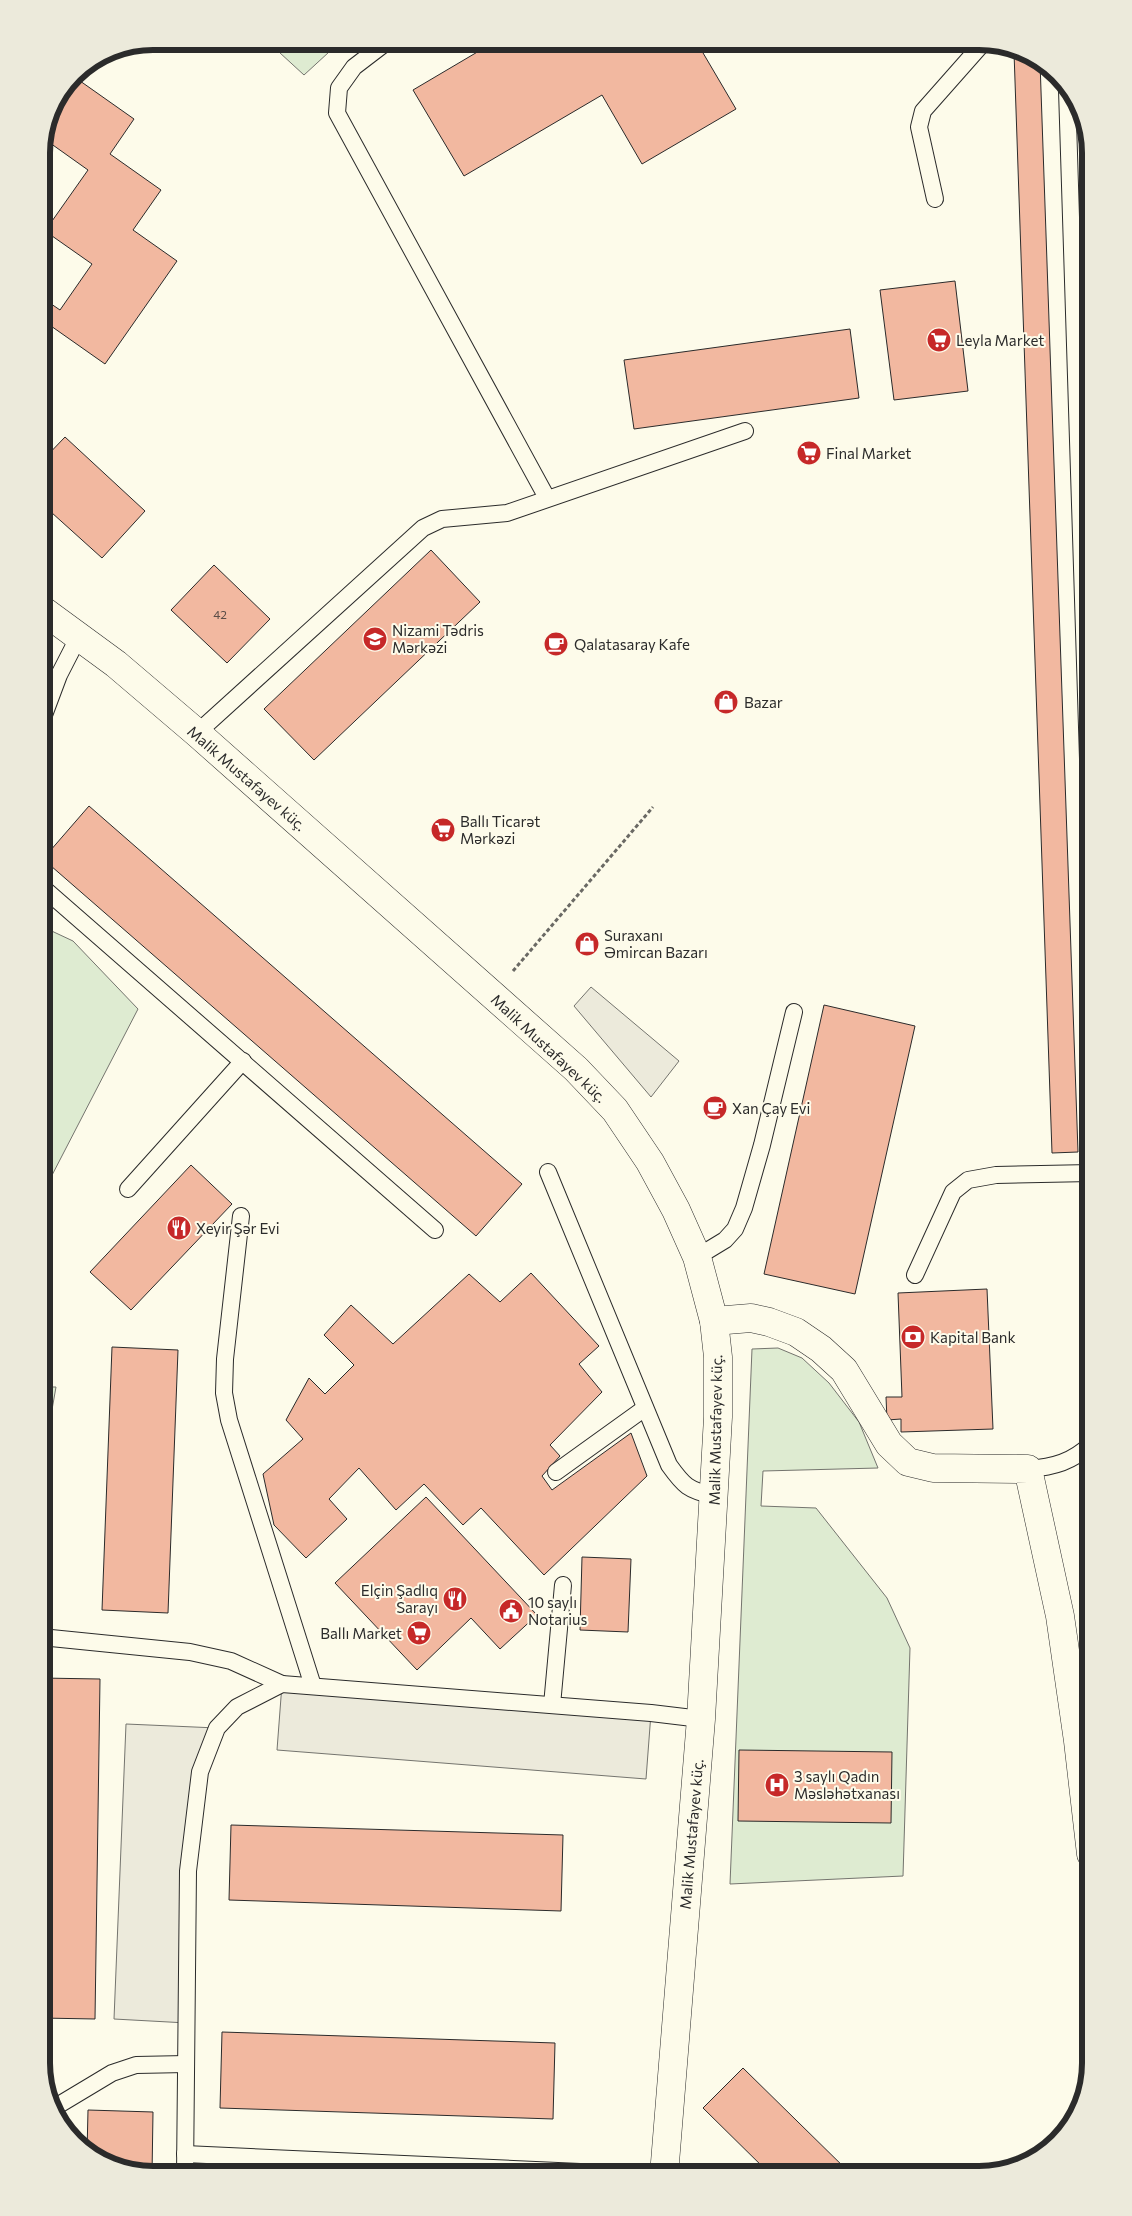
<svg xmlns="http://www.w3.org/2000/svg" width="1132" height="2216" font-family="Commissioner,sans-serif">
<rect width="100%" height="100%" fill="#fdfbea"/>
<g fill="#deebd1" stroke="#74746e">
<path d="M 267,41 L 341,41 L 304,75 Z"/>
<path d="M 41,926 L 73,941 L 138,1009 L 49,1181 L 41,1177 Z"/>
<path d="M 778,1348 L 802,1358 L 829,1383 L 859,1422 L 878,1468 L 763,1471 L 761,1506 L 816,1508 L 887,1598 L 910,1648 L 903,1876 L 730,1884 L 752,1349 Z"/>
<path d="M 41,1387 L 56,1387 L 41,1472 Z"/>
</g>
<g fill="#eceadb" stroke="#74746e">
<path d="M 591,987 L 679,1061 L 651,1097 L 574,1006 Z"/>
<path d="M 282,1684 L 651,1713 L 646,1779 L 277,1750 Z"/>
<path d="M 126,1724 L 217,1728 L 200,1772 L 187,2023 L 114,2019 Z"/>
</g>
<g fill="#f2b8a0" stroke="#2b2b2b">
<path d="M 496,41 L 696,41 L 736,109 L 642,164 L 602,95 L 464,176 L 413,90 Z"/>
<path d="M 1014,52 L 1040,62 L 1078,1152 L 1052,1153 Z"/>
<path d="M 73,76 L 134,119 L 110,154 L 161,190 L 133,230 L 177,261 L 105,364 L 51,326 L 41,340 L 41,297 L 60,310 L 92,264 L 45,231 L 88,170 L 43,138 L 50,110 Z"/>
<path d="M 955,281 L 968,391 L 894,400 L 880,290 Z"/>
<path d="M 850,329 L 859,398 L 634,429 L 624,360 Z"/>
<path d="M 65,437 L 145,511 L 102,558 L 41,503 L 41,462 Z"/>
<path d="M 431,550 L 480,602 L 314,760 L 264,709 Z"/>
<path d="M 214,565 L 270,619 L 227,663 L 171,610 Z"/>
<path d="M 89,806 L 522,1184 L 476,1236 L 43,859 Z"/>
<path d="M 824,1005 L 915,1026 L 855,1294 L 764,1274 Z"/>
<path d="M 191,1165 L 232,1204 L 131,1310 L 90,1272 Z"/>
<path d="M 531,1273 L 599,1346 L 579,1364 L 602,1392 L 550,1445 L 560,1456 L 542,1476 L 552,1490 L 631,1433 L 647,1476 L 544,1575 L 481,1508 L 463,1525 L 424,1484 L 396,1510 L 359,1468 L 329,1499 L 347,1519 L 306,1558 L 274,1525 L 263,1474 L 303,1439 L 286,1420 L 309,1378 L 325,1394 L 354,1365 L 324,1335 L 351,1305 L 393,1344 L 469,1274 L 500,1302 Z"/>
<path d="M 987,1289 L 993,1429 L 901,1432 L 901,1419 L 887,1420 L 886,1397 L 902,1397 L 898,1293 Z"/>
<path d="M 112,1347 L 178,1350 L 168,1613 L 102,1610 Z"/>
<path d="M 426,1497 L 537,1615 L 500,1649 L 471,1618 L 417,1670 L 335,1583 Z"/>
<path d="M 582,1557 L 631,1559 L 628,1632 L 580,1630 Z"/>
<path d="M 41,1678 L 100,1679 L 95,2019 L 41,2018 Z"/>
<path d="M 739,1750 L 892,1752 L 891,1823 L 738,1821 Z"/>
<path d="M 231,1825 L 563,1835 L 561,1911 L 229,1900 Z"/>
<path d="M 222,2032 L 555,2043 L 553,2119 L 220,2108 Z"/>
<path d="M 743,2068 L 852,2175 L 771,2175 L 703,2108 Z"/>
<path d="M 88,2110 L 153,2112 L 152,2175 L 146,2175 L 87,2153 Z"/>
</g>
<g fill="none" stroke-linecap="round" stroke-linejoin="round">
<defs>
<g id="lane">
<path d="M 388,41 L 354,67 L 339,88 L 337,113 L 547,498"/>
<path d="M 1067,90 L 1091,854"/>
<path d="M 935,199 L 919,127 L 923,111 L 984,42"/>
<path d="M 41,723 L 59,675 L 79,636"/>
<path d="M 197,733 L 423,528 L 442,519 L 507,513 L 745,431"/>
<path d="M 41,886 L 435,1230"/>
<path d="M 548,1172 L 669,1465 C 684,1486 688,1490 714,1496"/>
<path d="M 128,1189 L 243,1061"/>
<path d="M 241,1216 L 225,1359 L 224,1393 L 229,1420 L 313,1686"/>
<path d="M 697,1257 L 725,1240 L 735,1229 L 744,1208 L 762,1145 L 794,1012"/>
<path d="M 915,1275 L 953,1192 L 968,1180 L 996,1175 L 1091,1173"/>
<path d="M 1028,1469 C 1054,1467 1072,1462 1091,1444"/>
<path d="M 556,1472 L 645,1408"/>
<path d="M 41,1637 L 190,1652 L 231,1661 L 282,1684"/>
<path d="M 552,1705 L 563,1585"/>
<path d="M 52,2109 L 112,2073 L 136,2065 L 186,2064"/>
<path d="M 185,2154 L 647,2175"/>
<path d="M 185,2175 L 188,1871 L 200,1772 L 217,1728 L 237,1707 L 282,1684 L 651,1713 L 701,1719"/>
</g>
<path id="street" d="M 714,1321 L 751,1318 L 769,1322 L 796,1332 L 821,1349 L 844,1370 L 889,1444 L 908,1462 L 933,1468 L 1028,1469 L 1060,1616 L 1078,1741 L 1091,1854"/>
<path id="secondary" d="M 41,609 L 116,664 L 197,733 L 576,1069 L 615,1110 L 650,1162 L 676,1210 L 697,1257 L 714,1321 L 718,1357 L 718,1417 L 701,1719 L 664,2175"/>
</defs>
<use href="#lane" stroke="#2b2b2b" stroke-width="18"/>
<use href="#street" stroke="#2b2b2b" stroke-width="29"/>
<use href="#secondary" stroke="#2b2b2b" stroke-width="29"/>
<path stroke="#6a6964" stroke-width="3" stroke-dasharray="4 2.5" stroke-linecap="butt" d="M 513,971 L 653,807"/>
<use href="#lane" stroke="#fdfbea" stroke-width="16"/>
<use href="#street" stroke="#fdfbea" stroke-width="28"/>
<use href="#secondary" stroke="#fdfbea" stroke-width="28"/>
</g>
<defs>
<symbol id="supermarket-disc" viewBox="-11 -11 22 22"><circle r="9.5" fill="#c62828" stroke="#fdfbea"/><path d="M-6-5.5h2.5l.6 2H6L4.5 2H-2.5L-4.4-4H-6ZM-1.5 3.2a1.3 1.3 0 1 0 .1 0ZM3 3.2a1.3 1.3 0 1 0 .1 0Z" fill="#fff"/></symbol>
<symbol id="university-disc" viewBox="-11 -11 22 22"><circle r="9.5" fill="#c62828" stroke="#fdfbea"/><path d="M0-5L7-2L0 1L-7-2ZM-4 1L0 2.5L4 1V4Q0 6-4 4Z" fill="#fff"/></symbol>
<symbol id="cafe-disc" viewBox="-11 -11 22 22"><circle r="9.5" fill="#c62828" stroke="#fdfbea"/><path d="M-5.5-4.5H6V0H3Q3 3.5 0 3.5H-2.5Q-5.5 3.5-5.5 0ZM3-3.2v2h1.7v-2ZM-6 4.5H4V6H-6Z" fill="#fff"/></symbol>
<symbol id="shop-disc" viewBox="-11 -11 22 22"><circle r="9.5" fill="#c62828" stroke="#fdfbea"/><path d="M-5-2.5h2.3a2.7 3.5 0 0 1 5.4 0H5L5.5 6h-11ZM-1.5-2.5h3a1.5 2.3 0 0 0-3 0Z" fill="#fff"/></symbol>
<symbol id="restaurant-disc" viewBox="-11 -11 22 22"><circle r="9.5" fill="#c62828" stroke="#fdfbea"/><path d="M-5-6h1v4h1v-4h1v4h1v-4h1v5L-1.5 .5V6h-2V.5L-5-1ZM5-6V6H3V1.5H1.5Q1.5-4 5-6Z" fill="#fff"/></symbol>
<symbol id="bank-disc" viewBox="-11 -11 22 22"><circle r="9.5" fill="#c62828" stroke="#fdfbea"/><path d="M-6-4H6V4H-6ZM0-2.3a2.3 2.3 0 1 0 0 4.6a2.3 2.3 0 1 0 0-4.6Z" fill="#fff"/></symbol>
<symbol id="civic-disc" viewBox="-11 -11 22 22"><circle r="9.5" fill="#c62828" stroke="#fdfbea"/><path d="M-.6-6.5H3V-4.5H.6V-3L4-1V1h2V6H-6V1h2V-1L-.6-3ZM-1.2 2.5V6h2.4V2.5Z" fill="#fff"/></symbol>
<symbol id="hospital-disc" viewBox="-11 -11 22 22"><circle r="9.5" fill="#c62828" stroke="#fdfbea"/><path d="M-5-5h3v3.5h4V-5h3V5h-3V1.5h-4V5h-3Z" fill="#fff"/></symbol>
</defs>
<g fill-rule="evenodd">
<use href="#supermarket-disc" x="925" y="326" width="28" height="28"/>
<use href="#supermarket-disc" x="795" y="439" width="28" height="28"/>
<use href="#university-disc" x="361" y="625" width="28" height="28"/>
<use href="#cafe-disc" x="542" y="630" width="28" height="28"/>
<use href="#shop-disc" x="712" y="688" width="28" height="28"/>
<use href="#supermarket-disc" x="429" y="816" width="28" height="28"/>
<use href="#shop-disc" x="573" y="930" width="28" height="28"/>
<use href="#cafe-disc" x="701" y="1094" width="28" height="28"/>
<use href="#restaurant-disc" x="165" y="1214" width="28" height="28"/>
<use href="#bank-disc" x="899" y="1323" width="28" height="28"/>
<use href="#restaurant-disc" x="441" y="1585" width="28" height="28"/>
<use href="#civic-disc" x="497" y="1597" width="28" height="28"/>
<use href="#supermarket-disc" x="405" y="1619" width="28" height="28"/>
<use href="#hospital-disc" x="763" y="1771" width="28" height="28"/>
</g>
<g text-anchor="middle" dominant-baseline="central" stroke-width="4" stroke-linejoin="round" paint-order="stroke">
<g font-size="12" fill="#5d4e48">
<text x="220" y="614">42</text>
</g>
<g font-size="15" fill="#2b2b2b" stroke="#fdfbea" text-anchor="start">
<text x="956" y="340">Leyla Market</text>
<text x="826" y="453">Final Market</text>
<text x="392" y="630">Nizami Tədris<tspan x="392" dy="17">Mərkəzi</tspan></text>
<text x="574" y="644">Qalatasaray Kafe</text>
<text x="744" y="702">Bazar</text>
<text x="460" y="821">Ballı Ticarət<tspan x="460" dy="17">Mərkəzi</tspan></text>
<text x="604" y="935">Suraxanı<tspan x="604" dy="17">Əmircan Bazarı</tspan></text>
<text x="732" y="1108">Xan Çay Evi</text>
<text x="196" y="1228">Xeyir Şər Evi</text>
<text x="930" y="1337">Kapital Bank</text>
<text x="438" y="1590" text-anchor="end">Elçin Şadlıq<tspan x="438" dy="17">Sarayı</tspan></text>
<text x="528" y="1602">10 saylı<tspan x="528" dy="17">Notarius</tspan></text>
<text x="402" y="1633" text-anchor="end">Ballı Market</text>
<text x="794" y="1776">3 saylı Qadın<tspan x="794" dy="17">Məsləhətxanası</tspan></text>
</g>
<g font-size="15" fill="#2b2b2b" stroke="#fdfbea">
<text transform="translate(247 778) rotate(41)">Malik Mustafayev küç.</text>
<text transform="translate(549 1048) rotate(43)">Malik Mustafayev küç.</text>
<text transform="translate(715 1430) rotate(-89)">Malik Mustafayev küç.</text>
<text transform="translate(691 1834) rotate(-85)">Malik Mustafayev küç.</text>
</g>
</g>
<path d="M0 0H1132V2216H0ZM153 50H979A103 103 0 0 1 1082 153V2063A103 103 0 0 1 979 2166H153A103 103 0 0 1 50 2063V153A103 103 0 0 1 153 50Z" fill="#eceadb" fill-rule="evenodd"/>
<path fill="none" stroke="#2b2b2b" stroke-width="6" d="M153 50H979A103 103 0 0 1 1082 153V2063A103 103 0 0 1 979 2166H153A103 103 0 0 1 50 2063V153A103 103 0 0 1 153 50Z"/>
</svg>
